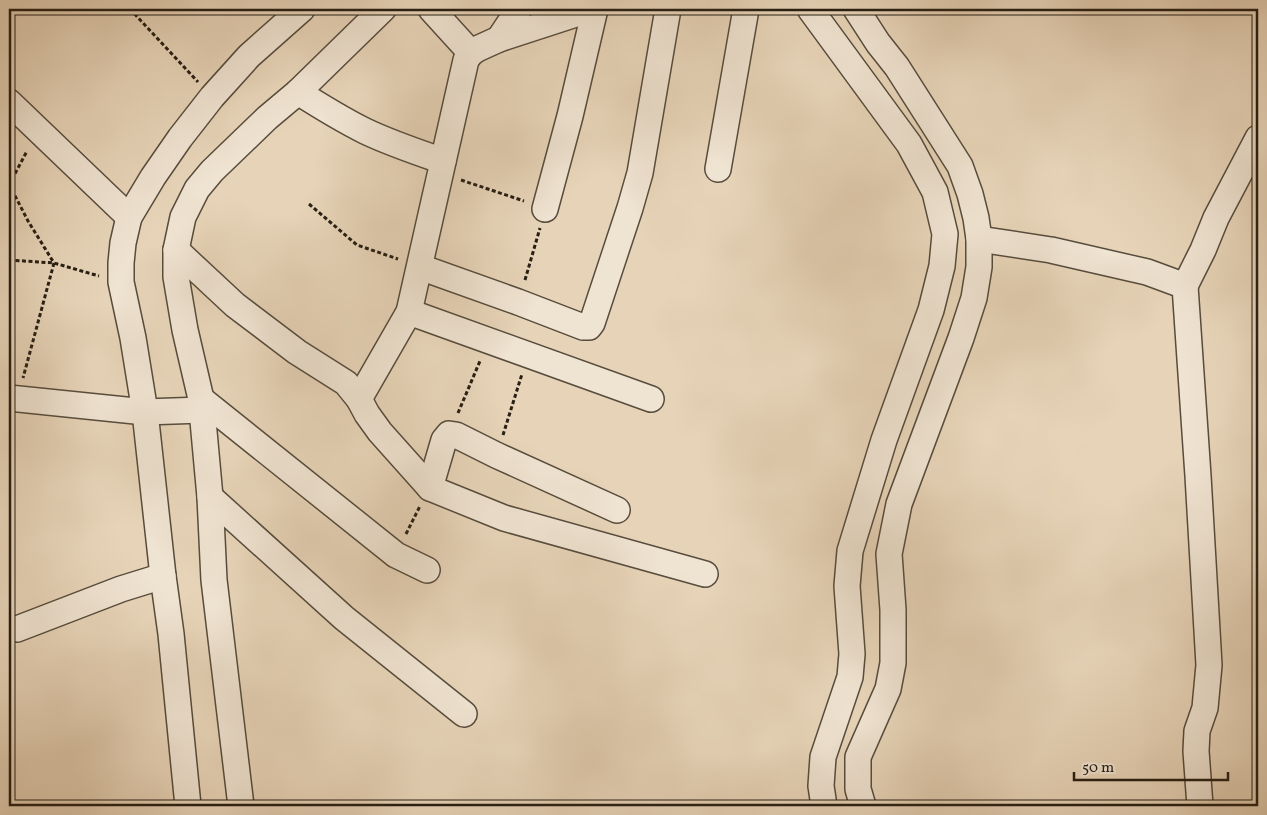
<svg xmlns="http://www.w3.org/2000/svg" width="1267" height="815" font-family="Vollkorn,serif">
<rect width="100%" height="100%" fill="#e7d4b8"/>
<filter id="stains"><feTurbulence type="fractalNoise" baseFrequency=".004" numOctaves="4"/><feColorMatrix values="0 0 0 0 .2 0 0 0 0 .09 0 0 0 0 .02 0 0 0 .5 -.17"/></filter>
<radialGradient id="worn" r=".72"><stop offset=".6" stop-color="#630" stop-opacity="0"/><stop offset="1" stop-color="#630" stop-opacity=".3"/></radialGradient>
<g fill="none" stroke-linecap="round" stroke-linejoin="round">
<defs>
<g id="minor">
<path d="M 431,9 L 471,53"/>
<path d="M 810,9 L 909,144 L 935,192 L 945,234 L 942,266 L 931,310 L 884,440 L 850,551 L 847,586 L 852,654 L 850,677 L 823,757 L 821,786 L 824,806"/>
<path d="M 856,9 L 878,43 L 897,67 L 960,166 L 970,194 L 976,218 L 979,239 L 979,267 L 974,298 L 961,338 L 899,504 L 889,554 L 893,610 L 893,663 L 888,689 L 858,757 L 858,789 L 863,806"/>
<path d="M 499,39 L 519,9"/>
<path d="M 298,92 C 320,106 341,119 365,131 C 390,143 417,152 443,161"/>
<path d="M 9,102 L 129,217"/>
<path d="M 718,169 L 746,9"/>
<path d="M 545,209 L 570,116 L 595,9"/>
<path d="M 979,239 L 1051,250 L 1147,272 L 1185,286 L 1198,476 L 1209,665 L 1205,708 L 1197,731 L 1196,751 L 1200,806"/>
<path d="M 176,250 L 235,305 L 297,352 L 346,383 L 359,399 L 367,414 L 380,432 L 430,488 L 504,518 L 705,574"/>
<path d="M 420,267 L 518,302 L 583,327 L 589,327 L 592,323 L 630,208 L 640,173 L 668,9"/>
<path d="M 1185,286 L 1203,250 L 1216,218 L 1258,138"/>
<path d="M 409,312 L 651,399"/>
<path d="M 9,398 L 145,412 L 202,410"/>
<path d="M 201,399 L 396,555 L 427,570"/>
<path d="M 359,399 L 409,312 L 466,60 L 471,53 L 477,49 L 499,39 L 591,9"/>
<path d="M 430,488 L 444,440 L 449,434 L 456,435 L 496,455 L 617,510"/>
<path d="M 210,497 L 344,618 L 464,714"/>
<path d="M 17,629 L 121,589 L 163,576"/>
<path d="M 188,806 L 171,634 L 163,576 L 145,412 L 133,338 L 121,282 L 121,263 L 123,243 L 129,217 L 153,177 L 180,138 L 212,97 L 249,56 L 302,9"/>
<path d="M 241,806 L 214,580 L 210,497 L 201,399 L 185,330 L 176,277 L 176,250 L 183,217 L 197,189 L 212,171 L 267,118 L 298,92 L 383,9"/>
</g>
</defs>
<use href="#minor" stroke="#574c3d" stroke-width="28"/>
<g stroke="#271e14" stroke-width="3" stroke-dasharray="4 2.5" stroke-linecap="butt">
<path d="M 130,9 L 198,82"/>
<path d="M 461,180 L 524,201"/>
<path d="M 9,184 L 28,221 L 54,263 L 23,378"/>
<path d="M 9,185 L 27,151"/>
<path d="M 309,204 L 357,245 L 398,259"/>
<path d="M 9,260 L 54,263 L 99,276"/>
<path d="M 525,280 L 540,228"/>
<path d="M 458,413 L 480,361"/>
<path d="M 503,435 L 522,374"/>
<path d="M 406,534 L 420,506"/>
</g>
<use href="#minor" stroke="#efe3d1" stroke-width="25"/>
</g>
<rect width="1267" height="815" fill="none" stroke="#e7d4b8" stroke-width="30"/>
<rect x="10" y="10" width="1247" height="795" fill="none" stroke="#271e14" stroke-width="2.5"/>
<rect x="15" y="15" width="1237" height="785" fill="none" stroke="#271e14"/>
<path d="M1074 772v8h154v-8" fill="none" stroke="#271e14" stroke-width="2.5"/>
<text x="1082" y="772" font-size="15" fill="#271e14" stroke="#efe3d1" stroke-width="4" paint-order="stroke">50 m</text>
<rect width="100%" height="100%" filter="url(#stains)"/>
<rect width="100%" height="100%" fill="url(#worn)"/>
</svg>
